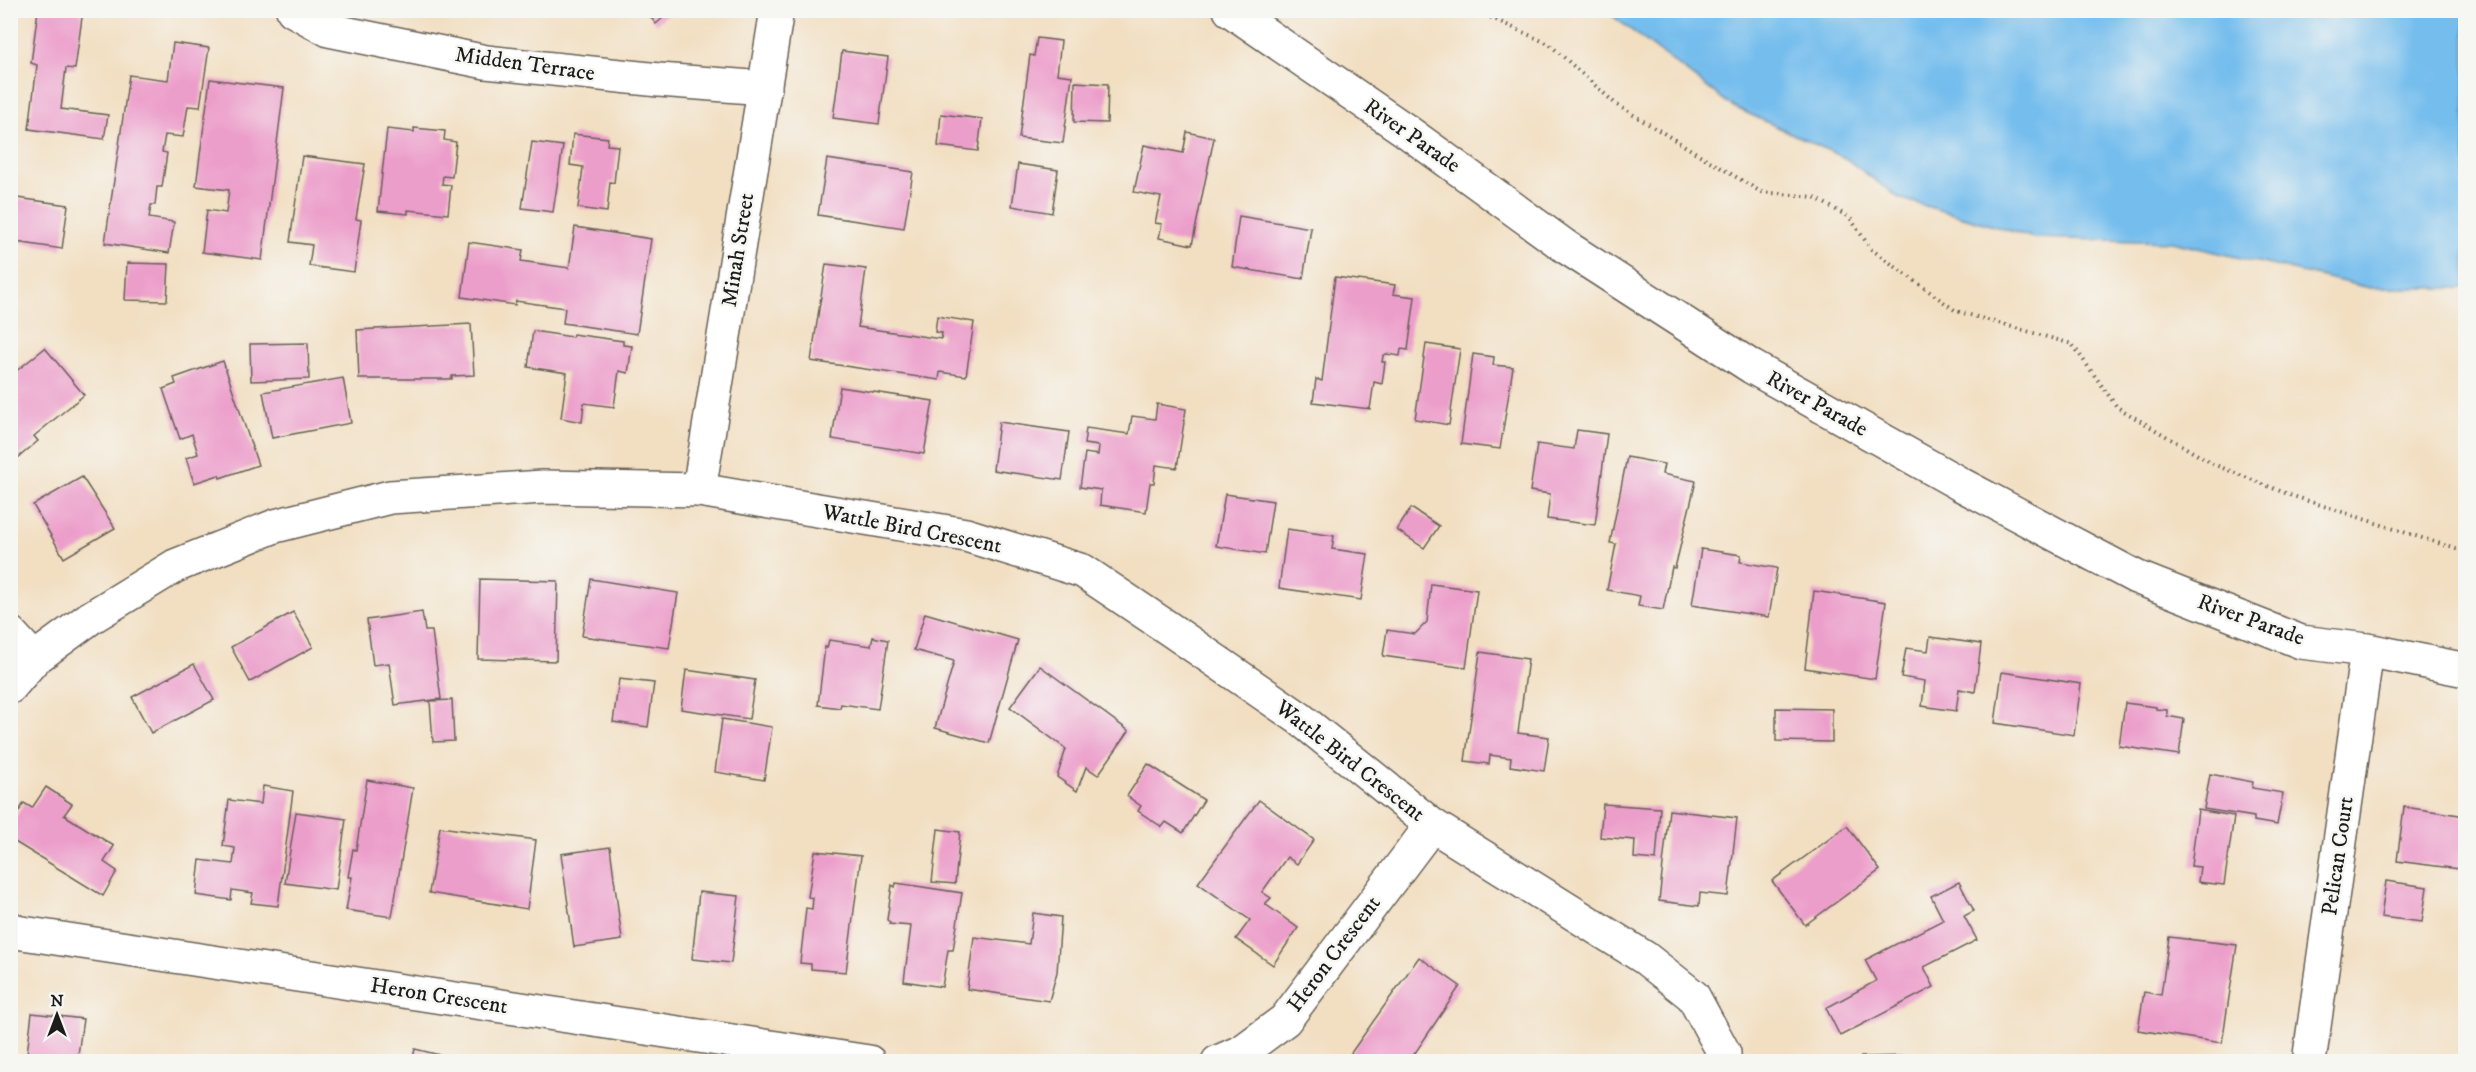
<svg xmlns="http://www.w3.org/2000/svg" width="2476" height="1072" font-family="'IM FELL DW Pica',serif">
<rect width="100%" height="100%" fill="#f6f6f2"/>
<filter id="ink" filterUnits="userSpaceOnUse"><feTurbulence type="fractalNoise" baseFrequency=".0167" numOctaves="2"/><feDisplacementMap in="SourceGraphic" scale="12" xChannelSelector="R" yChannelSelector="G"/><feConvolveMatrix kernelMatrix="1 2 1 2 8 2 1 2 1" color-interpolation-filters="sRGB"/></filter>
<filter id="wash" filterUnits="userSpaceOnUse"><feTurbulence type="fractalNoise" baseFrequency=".008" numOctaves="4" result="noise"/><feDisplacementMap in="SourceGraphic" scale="24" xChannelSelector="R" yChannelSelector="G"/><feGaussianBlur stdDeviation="1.35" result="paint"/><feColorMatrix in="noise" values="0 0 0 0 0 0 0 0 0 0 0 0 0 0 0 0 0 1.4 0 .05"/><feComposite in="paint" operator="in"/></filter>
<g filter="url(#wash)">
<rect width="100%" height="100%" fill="#f2dfc2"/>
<path fill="#75bded" stroke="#486c84" stroke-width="1.5" d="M 1606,11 L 2465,11 L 2465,288 L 2370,288 L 2172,242 L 2034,238 L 1899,198 L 1845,158 L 1732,106 Z"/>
<g id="blocks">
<g fill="#ec9eca">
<path d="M 38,10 L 83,10 L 75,69 L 66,68 L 61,109 L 108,115 L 104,139 L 29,129 L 37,65 L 31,63 Z"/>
<path d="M 645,10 L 672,10 L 656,24 Z"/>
<path d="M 1037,38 L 1061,41 L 1057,74 L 1072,76 L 1063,143 L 1019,138 L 1030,55 L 1034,56 Z"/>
<path d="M 173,43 L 209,48 L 200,107 L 188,106 L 183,137 L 165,135 L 162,152 L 167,153 L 162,187 L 157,187 L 155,205 L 151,205 L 149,218 L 174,222 L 169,253 L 105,243 L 129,75 L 168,80 Z"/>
<path d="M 842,51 L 888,57 L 879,124 L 833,118 Z"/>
<path d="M 210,79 L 284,88 L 262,260 L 202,252 L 207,210 L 226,213 L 229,190 L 196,186 Z"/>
<path d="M 1075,82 L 1108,84 L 1107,123 L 1074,122 Z"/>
<path d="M 941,114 L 982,119 L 978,151 L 938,146 Z"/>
<path d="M 414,128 L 445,131 L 444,140 L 456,142 L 452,177 L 443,176 L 442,184 L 451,185 L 448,214 L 408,210 L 408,214 L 378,211 L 387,129 L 414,132 Z"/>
<path d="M 1187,132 L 1214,138 L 1192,245 L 1159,238 L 1162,224 L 1155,223 L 1161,197 L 1134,192 L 1144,145 L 1183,153 Z"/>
<path d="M 573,134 L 608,138 L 607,145 L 618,146 L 614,183 L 610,182 L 607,212 L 578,208 L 583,167 L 570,165 Z"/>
<path d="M 532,142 L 563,146 L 553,212 L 522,208 Z"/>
<path d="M 302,156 L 365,164 L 356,219 L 361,220 L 354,272 L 309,266 L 312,245 L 290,242 Z"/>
<path d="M 827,159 L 913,172 L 904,228 L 818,215 Z"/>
<path d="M 1018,164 L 1058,170 L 1052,213 L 1012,206 Z"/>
<path d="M 10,197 L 68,205 L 62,249 L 10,241 Z"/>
<path d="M 1239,216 L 1311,228 L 1303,279 L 1232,267 Z"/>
<path d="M 575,227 L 651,239 L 637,334 L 563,323 L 565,308 L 516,301 L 515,305 L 462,297 L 469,242 L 523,250 L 521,261 L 569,268 Z"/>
<path d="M 127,263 L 169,264 L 167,301 L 125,300 Z"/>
<path d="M 826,264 L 866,269 L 858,327 L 941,339 L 942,333 L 935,332 L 937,316 L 974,322 L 966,376 L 940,372 L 939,380 L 811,361 Z"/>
<path d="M 1335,277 L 1395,285 L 1393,294 L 1415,297 L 1408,350 L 1401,349 L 1400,356 L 1386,354 L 1383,356 L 1382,362 L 1385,362 L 1382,384 L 1374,382 L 1370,409 L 1313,402 L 1316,379 L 1322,381 Z"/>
<path d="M 471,324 L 474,375 L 452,376 L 452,379 L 359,379 L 357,330 Z"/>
<path d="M 533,331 L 572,337 L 573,334 L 623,341 L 623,345 L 632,346 L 628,373 L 619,371 L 614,407 L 584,403 L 582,422 L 561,418 L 567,373 L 528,367 Z"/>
<path d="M 308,343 L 309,379 L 251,381 L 250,344 Z"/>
<path d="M 1426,344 L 1460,349 L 1449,425 L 1415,419 Z"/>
<path d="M 45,348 L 84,395 L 34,436 L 38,441 L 13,462 L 10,460 L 10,376 Z"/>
<path d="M 1473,354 L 1494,357 L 1493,365 L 1513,367 L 1500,449 L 1461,444 Z"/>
<path d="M 223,361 L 258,465 L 220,478 L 219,475 L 194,483 L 186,458 L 198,454 L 192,434 L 180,439 L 163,389 L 176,384 L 174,378 Z"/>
<path d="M 343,378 L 351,423 L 272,438 L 263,392 Z"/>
<path d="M 840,387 L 933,401 L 924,454 L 832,439 Z"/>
<path d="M 1157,404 L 1186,409 L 1177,468 L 1156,465 L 1154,483 L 1150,483 L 1146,512 L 1100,505 L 1101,490 L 1080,487 L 1085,453 L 1098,455 L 1099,446 L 1084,444 L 1086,428 L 1129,434 L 1132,416 L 1155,419 Z"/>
<path d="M 999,422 L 1069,432 L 1062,480 L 993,470 Z"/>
<path d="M 1577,430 L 1607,434 L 1595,525 L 1547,519 L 1550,494 L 1530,491 L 1537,444 L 1574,449 Z"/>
<path d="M 1627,457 L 1664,464 L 1662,474 L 1696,481 L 1675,568 L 1672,567 L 1663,610 L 1638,606 L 1640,596 L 1607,590 L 1616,544 L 1610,543 Z"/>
<path d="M 82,477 L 115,528 L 64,558 L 33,505 Z"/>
<path d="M 1225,494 L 1273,501 L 1265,554 L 1216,546 Z"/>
<path d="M 1411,508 L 1439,526 L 1424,548 L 1397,530 Z"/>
<path d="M 1287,529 L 1334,536 L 1332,549 L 1368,554 L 1361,600 L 1279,588 Z"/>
<path d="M 1701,549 L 1741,555 L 1740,562 L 1777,568 L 1769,617 L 1692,605 Z"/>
<path d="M 480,579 L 558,581 L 556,661 L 478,659 Z"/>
<path d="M 591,579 L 678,593 L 669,648 L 582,636 Z"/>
<path d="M 1431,584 L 1477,590 L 1466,668 L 1383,656 L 1387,630 L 1415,634 L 1427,622 Z"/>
<path d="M 1814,591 L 1886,602 L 1875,679 L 1805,668 Z"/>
<path d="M 293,612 L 313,647 L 250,682 L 231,647 Z"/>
<path d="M 422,612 L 425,631 L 432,631 L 441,699 L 395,705 L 389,663 L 373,665 L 367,620 Z"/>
<path d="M 925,613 L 1018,640 L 989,743 L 935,728 L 954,661 L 914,650 Z"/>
<path d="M 873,637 L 888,640 L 878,709 L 841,704 L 840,708 L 818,705 L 825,647 L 827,648 L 829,640 L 871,646 Z"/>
<path d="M 1930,637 L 1981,644 L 1975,692 L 1959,689 L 1956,711 L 1922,706 L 1925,681 L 1901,677 L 1906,648 L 1928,651 Z"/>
<path d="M 1480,652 L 1528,659 L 1518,733 L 1549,737 L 1544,771 L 1510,766 L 1511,758 L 1490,755 L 1489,764 L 1465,761 Z"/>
<path d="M 194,664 L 214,700 L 151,733 L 132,697 Z"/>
<path d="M 1040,666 L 1129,731 L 1098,775 L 1086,767 L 1077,791 L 1057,777 L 1066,749 L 1010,707 Z"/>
<path d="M 686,670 L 755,680 L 749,719 L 681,709 Z"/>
<path d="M 2002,672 L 2081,684 L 2074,735 L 1995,723 Z"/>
<path d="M 619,679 L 654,683 L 648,727 L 613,722 Z"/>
<path d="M 452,700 L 454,741 L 433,742 L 430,701 Z"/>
<path d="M 2125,703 L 2156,707 L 2156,709 L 2167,710 L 2167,716 L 2184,719 L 2179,755 L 2119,746 Z"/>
<path d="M 1776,708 L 1832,709 L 1832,742 L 1776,741 Z"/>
<path d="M 722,719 L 772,727 L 764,780 L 715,772 Z"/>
<path d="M 1148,764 L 1204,800 L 1183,833 L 1166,822 L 1162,827 L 1138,811 L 1141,806 L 1127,796 Z"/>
<path d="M 2210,774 L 2253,782 L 2252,788 L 2283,793 L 2277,825 L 2254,821 L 2254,817 L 2204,809 Z"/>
<path d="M 367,780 L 413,788 L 392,917 L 346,910 L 352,877 L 348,877 L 353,849 L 356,850 Z"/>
<path d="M 263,786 L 293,791 L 278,906 L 251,903 L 253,893 L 232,890 L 231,900 L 196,895 L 200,860 L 233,864 L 235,848 L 223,846 L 229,800 L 261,804 Z"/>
<path d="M 46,787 L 72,804 L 64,815 L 114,846 L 104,862 L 117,871 L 103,896 L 10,839 L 10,826 L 24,803 L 32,808 Z"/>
<path d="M 1259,800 L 1314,840 L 1297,864 L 1287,857 L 1262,892 L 1271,898 L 1265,904 L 1298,928 L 1273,965 L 1236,939 L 1250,920 L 1198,883 Z"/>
<path d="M 1603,804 L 1660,808 L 1656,860 L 1634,858 L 1635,840 L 1600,837 Z"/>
<path d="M 2404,807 L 2466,816 L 2459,869 L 2397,861 Z"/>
<path d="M 1669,810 L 1737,818 L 1728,896 L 1700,893 L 1699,906 L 1659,901 Z"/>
<path d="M 2198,810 L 2234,816 L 2224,885 L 2198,882 L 2200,867 L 2191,866 Z"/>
<path d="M 296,812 L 346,819 L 336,890 L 285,883 Z"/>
<path d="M 1847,826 L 1880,870 L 1805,925 L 1772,881 Z"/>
<path d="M 440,827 L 536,840 L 527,909 L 429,893 Z"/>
<path d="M 938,829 L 960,832 L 955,884 L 932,882 Z"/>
<path d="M 610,847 L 622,940 L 574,947 L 561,854 Z"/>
<path d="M 815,851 L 861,856 L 846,972 L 811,969 L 811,964 L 800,963 L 806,908 L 812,909 L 813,898 L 808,897 Z"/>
<path d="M 2386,881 L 2427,887 L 2422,922 L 2381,917 Z"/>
<path d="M 1959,882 L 1974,911 L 1964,916 L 1977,940 L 1924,967 L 1934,987 L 1840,1036 L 1826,1008 L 1876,981 L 1865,960 L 1943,920 L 1931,896 Z"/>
<path d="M 896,883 L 962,893 L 953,950 L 948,950 L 942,987 L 904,981 L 911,926 L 889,924 L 890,922 L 887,920 L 892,885 L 895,887 Z"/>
<path d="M 699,892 L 739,896 L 731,963 L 692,959 Z"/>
<path d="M 1033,913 L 1061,917 L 1057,972 L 1049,1001 L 967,989 L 974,937 L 1029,944 Z"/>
<path d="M 2169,937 L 2237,945 L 2222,1043 L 2138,1030 L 2144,992 L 2161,995 Z"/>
<path d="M 1419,957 L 1460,986 L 1409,1062 L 1354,1062 L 1348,1057 Z"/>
<path d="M 32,1013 L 83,1019 L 77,1062 L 26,1062 Z"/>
<path d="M 415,1049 L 448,1057 L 446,1062 L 412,1062 Z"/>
<path d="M 1913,1056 L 1913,1062 L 1861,1062 L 1861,1057 Z"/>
</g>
</g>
</g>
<g filter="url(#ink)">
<use href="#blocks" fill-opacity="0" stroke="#676056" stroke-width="1.5"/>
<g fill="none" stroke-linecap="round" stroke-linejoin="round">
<defs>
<g id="street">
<path d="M 293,10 L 329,30 L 486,62 L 659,80 L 765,88"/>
<path d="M 1230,10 L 1405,130 L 1566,247 L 1752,367 L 1962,485 L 2136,577 L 2301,642 L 2367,650 L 2466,670"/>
<path d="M 699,490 L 777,10"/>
<path d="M 10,633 L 34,659"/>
<path d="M 10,687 L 34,659 L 90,618 L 175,566 L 275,526 L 390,497 L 543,487 L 699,490 L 966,535 L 1083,571 L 1168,628 L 1299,718 L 1432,825 L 1645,958 L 1693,996 L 1724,1053 L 1724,1062"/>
<path d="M 10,928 L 16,932 L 869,1062"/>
<path d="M 1218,1062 L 1243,1051 L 1285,1020 L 1432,825"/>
<path d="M 2309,1062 L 2367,650"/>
</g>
</defs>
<use href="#street" stroke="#676056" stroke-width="36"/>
<path stroke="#676056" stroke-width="4" stroke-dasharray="1.5 4.5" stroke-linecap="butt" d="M 1474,10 L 1549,44 L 1617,105 L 1761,192 L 1814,197 L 1850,218 L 1871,249 L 1956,311 L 2072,344 L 2117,407 L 2213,464 L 2290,495 L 2456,549 L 2466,550"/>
<use href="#street" stroke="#fff" stroke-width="33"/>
</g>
</g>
<g text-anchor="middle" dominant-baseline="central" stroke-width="5" stroke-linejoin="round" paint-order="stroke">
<g font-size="22" fill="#1c1c1c" stroke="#f6f6f2">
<text transform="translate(525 64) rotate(8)">Midden Terrace</text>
<text transform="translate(1412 136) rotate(35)">River Parade</text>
<text transform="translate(738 250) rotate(-81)">Minah Street</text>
<text transform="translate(1817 404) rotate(29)">River Parade</text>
<text transform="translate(912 529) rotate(11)">Wattle Bird Crescent</text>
<text transform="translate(2251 620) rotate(20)">River Parade</text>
<text transform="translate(1350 761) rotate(38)">Wattle Bird Crescent</text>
<text transform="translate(2338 856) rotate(-82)">Pelican Court</text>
<text transform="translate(1334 954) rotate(-53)">Heron Crescent</text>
<text transform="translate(439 996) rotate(9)">Heron Crescent</text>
</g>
</g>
<rect width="2476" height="1072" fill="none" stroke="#f6f6f2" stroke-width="36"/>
<g transform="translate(57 1015)" stroke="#f6f6f2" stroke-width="4.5" paint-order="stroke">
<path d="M0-4.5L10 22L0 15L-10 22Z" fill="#1c1c1c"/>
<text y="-9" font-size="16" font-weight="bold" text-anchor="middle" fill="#1c1c1c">N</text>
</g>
</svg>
